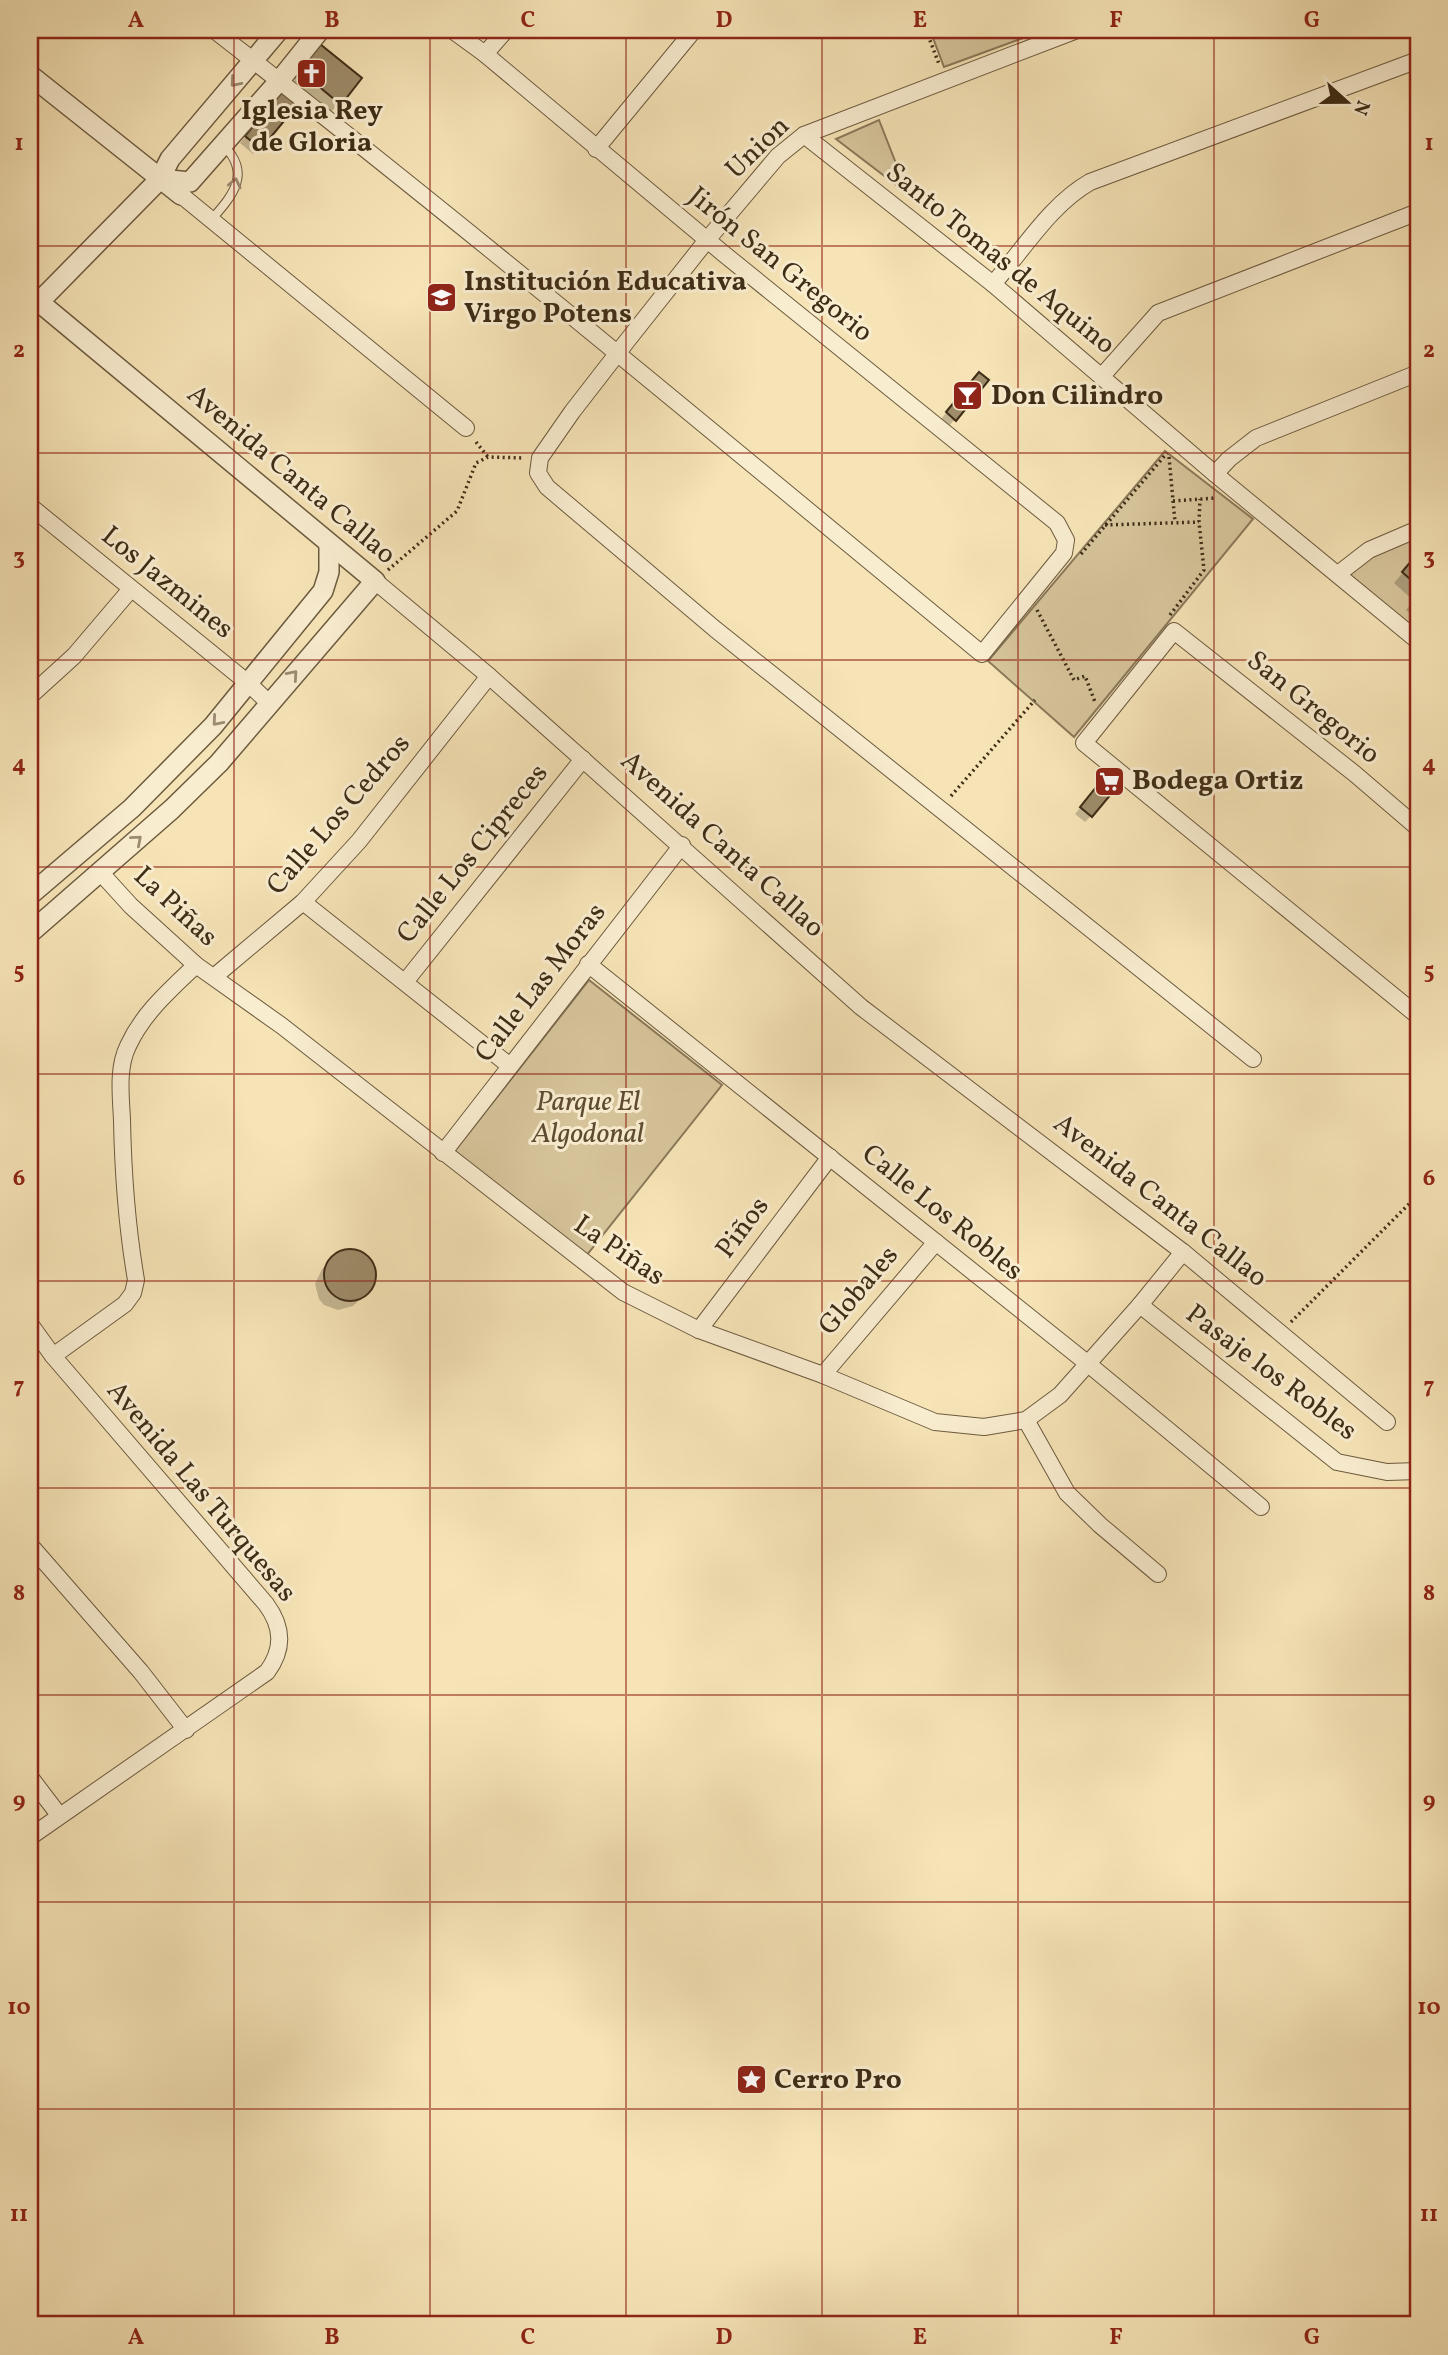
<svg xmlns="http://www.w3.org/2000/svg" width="1448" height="2355" font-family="Vollkorn,serif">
<rect width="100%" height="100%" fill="#f6e4b7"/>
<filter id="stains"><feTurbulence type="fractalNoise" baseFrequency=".00286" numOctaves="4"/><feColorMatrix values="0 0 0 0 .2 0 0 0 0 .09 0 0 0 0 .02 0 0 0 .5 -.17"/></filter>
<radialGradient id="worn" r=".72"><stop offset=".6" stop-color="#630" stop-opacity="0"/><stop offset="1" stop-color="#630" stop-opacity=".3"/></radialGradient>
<g fill="#d7c59c" stroke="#8a7859" stroke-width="2">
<path d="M 930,30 L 1033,30 L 1034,34 L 944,67 Z"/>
<path d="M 879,120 L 908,194 L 836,139 Z"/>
<path d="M 1165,451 L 1253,519 L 1074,737 L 988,661 Z"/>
<path d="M 1418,536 L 1418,633 L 1348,574 L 1375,555 Z"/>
<path d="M 589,980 L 722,1085 L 586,1256 L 454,1152 Z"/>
</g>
<g fill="#0003">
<path d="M 311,57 L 340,103 L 330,113 L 294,83 L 295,76 Z"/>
<path d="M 277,98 L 260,148 L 253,154 L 240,143 Z"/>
<path d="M 973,380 L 955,419 L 949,426 L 941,419 Z"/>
<path d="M 1418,555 L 1418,621 L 1406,610 L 1414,601 L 1394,583 Z"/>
<path d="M 1103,780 L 1091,816 L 1085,822 L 1075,814 Z"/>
<path d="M 355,1252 L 369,1260 L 374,1275 L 370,1290 L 353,1306 L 338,1310 L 324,1305 L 319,1299 L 315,1284 L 322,1269 L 339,1254 Z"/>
</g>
<g fill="#9e8c6a" stroke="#3e2c16" stroke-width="2">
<path d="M 320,44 L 362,78 L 341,105 L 303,73 L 304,64 Z"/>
<path d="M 283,90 L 299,103 L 261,149 L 245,136 Z"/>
<path d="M 979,372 L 989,380 L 956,421 L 946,412 Z"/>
<path d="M 1418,553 L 1418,586 L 1402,572 Z"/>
<path d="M 1109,771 L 1121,782 L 1092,817 L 1080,807 Z"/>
<circle cx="350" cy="1275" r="26"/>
</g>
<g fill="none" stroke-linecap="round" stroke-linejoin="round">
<defs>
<path id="service" d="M 212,219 C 233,195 252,173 223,145"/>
<g id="minor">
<path d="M 214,30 C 474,232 727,444 982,654 L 1064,553 L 1066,540 L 1057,523 L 724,254 L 485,54 L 452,30"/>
<path d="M 1077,30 L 804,135 L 778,156 L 707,240 L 627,341 L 572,412 L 540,458 L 538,473 L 547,487 L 715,629 L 1253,1059"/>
<path d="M 485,54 L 506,30"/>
<path d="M 804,135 L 993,284 L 1215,474 L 1418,641"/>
<path d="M 596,149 L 694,30"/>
<path d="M 181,195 L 466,428"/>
<path d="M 993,284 C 1024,249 1050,205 1090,182 L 1418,60"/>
<path d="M 1102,376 L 1158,313 L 1418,212"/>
<path d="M 1215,474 L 1229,459 L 1256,438 L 1418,373"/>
<path d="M 30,506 L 248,683 L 269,703"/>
<path d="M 1338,574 L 1369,550 L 1418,529"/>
<path d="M 375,581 L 489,676 L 861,1007 L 1183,1252 L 1387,1422"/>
<path d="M 30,696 L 74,656 L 131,589"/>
<path d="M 1418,828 L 1355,774 L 1174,631 L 1084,743 L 1418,1016"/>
<path d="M 100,872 L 131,906 L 196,965 L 282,1026 L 623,1292 L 699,1330 L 823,1375 L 935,1422 L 984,1427 L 1026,1420 L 1060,1395 L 1140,1305 L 1183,1252"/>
<path d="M 303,902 L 510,1066"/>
<path d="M 588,964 L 1087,1363 L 1261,1507"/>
<path d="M 215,976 L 303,902 L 359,841 L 489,676"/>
<path d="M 405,982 L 583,759"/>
<path d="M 443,1153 L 682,845"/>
<path d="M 1140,1305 L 1337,1462 L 1387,1472 L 1418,1471"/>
<path d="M 30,1324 L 53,1356 L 266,1604 C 283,1627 284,1649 267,1672 L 30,1837"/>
<path d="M 699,1330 L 830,1157"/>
<path d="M 53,1356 L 125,1304 L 133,1293 L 136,1280 C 127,1227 123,1174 122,1120 C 121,1097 117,1068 128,1046 C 143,1013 170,990 196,965"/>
<path d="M 823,1375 L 936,1242"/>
<path d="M 1026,1420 L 1067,1493 L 1100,1525 L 1158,1574"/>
<path d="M 30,1545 L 141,1672 L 186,1730"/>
<path d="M 30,1777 L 59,1815"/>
</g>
<g id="tertiary">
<path d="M 30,75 L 181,195"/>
<path d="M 160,179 L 190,182 L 280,80 L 320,30"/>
<path d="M 30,895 L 132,808 L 213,726 L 323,591 L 329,572 L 329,545"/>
<path d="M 30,933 L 172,809 L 219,763 L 375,581 L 39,302 L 160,179 L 170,159 L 279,30"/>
</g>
</defs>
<use href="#service" stroke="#6c5a3e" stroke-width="10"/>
<use href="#minor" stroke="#6c5a3e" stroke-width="18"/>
<use href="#tertiary" stroke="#6c5a3e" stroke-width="22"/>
<g stroke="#3e2c16" stroke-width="3.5" stroke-dasharray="2 3.5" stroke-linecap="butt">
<path d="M 926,30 L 939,64"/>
<path d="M 476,442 L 488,457"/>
<path d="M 1169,457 L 1175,522"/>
<path d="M 1173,501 L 1216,498"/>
<path d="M 1105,525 L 1199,522"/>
<path d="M 1081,554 L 1167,453"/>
<path d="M 388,570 L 457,511 L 476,463 L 488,457 L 524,458"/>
<path d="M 1037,610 L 1074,680 L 1085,676 L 1095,702"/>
<path d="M 1170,615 L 1204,570 L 1199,522 L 1200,499"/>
<path d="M 951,796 L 1035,700"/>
<path d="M 1291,1322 L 1418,1195"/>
</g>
<use href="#service" stroke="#f9edd0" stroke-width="8"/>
<use href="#minor" stroke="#f9edd0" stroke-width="16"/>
<use href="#tertiary" stroke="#f9edd0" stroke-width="19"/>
</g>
<defs><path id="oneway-chevron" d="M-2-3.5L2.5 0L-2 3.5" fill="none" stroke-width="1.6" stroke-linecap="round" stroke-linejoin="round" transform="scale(1.75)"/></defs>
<g stroke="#9c8c73">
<use href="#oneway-chevron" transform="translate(235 82) rotate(131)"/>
<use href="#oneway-chevron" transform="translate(235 183) rotate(-77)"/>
<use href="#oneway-chevron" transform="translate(293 675) rotate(-49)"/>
<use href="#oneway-chevron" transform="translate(217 721) rotate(131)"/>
<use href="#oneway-chevron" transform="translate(137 840) rotate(-41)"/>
</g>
<path fill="none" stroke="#8f2418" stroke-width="2" stroke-opacity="0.55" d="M 234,30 L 234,2325M 430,30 L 430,2325M 626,30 L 626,2325M 822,30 L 822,2325M 1018,30 L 1018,2325M 1214,30 L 1214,2325M 30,246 L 1418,246M 30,453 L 1418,453M 30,660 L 1418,660M 30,867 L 1418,867M 30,1074 L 1418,1074M 30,1281 L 1418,1281M 30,1488 L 1418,1488M 30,1695 L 1418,1695M 30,1902 L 1418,1902M 30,2109 L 1418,2109"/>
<defs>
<symbol id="church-square" viewBox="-11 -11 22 22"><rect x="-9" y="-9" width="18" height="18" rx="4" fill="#8f2418" stroke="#f9edd0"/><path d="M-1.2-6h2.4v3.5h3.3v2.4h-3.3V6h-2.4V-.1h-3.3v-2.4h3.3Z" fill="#fff"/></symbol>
<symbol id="school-square" viewBox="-11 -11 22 22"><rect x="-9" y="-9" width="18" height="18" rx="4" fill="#8f2418" stroke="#f9edd0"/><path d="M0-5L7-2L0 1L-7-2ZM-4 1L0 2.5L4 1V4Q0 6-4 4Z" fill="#fff"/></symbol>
<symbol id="bar-square" viewBox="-11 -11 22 22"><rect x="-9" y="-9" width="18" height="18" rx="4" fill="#8f2418" stroke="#f9edd0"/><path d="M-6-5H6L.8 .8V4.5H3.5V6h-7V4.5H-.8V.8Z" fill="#fff"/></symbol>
<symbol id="supermarket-square" viewBox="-11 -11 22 22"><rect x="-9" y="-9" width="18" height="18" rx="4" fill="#8f2418" stroke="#f9edd0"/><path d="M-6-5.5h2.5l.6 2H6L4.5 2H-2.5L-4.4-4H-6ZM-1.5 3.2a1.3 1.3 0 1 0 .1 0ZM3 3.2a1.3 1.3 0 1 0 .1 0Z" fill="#fff"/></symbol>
<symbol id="sight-square" viewBox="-11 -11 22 22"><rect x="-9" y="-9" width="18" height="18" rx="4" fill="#8f2418" stroke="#f9edd0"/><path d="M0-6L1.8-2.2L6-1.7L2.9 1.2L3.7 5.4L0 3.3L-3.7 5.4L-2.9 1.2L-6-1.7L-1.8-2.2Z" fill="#fff"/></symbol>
</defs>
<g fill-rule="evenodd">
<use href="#church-square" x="294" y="56" width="35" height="35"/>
<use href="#school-square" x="424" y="280" width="35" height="35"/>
<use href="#bar-square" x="950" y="378" width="35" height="35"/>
<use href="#supermarket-square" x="1092" y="764" width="35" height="35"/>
<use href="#sight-square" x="734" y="2062" width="35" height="35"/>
</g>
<g text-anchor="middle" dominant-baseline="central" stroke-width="6" stroke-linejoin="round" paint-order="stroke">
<g font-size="28" font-weight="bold" fill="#3e2c16" stroke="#f9edd0" text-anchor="start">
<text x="312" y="111" text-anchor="middle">Iglesia Rey<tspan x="312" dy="32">de Gloria</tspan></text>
<text x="464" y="282">Institución Educativa<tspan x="464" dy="32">Virgo Potens</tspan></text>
<text x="991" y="396">Don Cilindro</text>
<text x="1132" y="781">Bodega Ortiz</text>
<text x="774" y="2080">Cerro Pro</text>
</g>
<g font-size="28" fill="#3e2c16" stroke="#f9edd0">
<text transform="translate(758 148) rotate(-44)">Union</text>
<text transform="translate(1000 259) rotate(39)">Santo Tomas de Aquino</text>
<text transform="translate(780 265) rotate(39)">Jirón San Gregorio</text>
<text transform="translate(291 475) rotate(40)">Avenida Canta Callao</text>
<text transform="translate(167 583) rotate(39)">Los Jazmines</text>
<text transform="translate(1313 708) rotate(39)">San Gregorio</text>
<text transform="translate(339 815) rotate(-49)">Calle Los Cedros</text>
<text transform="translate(722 845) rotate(42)">Avenida Canta Callao</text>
<text transform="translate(473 854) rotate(-51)">Calle Los Cipreces</text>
<text transform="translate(175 907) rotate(43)">La Piñas</text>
<text transform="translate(541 983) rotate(-52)">Calle Las Moras</text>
<text transform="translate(1160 1201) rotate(38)">Avenida Canta Callao</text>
<text transform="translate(942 1213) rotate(39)">Calle Los Robles</text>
<text transform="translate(743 1228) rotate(-53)">Piños</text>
<text transform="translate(619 1251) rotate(34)">La Piñas</text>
<text transform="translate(859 1291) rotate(-50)">Globales</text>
<text transform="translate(1271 1373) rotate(37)">Pasaje los Robles</text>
<text transform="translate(201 1492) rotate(50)">Avenida Las Turquesas</text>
</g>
<g font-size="28" font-style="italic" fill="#5d4b31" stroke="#f9edd0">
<text x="588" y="1102">Parque El<tspan x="588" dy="32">Algodonal</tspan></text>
</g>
</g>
<rect width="1448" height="2355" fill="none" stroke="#f6e4b7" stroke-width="77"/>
<g transform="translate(1347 102) rotate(111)" stroke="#f9edd0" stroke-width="5" paint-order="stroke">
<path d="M0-5L12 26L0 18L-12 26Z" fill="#3e2c16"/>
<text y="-10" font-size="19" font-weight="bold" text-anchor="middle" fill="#3e2c16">N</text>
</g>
<rect x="38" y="38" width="1372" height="2278" fill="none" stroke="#8f2418" stroke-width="2.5"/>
<g font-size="23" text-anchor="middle" font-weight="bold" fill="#8f2418">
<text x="136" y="27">A</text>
<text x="332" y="27">B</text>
<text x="528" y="27">C</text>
<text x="724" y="27">D</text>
<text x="920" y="27">E</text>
<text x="1116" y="27">F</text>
<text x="1312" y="27">G</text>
<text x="19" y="150">1</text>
<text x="1429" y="150">1</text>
<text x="19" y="357">2</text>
<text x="1429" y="357">2</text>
<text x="19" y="564">3</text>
<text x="1429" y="564">3</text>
<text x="19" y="771">4</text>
<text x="1429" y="771">4</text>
<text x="19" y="978">5</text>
<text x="1429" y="978">5</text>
<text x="19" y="1185">6</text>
<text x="1429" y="1185">6</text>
<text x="19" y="1393">7</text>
<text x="1429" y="1393">7</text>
<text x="19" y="1600">8</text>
<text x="1429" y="1600">8</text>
<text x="19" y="1807">9</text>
<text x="1429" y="1807">9</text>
<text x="19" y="2014">10</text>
<text x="1429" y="2014">10</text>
<text x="19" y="2221">11</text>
<text x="1429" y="2221">11</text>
<text x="136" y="2344">A</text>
<text x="332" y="2344">B</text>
<text x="528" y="2344">C</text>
<text x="724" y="2344">D</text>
<text x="920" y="2344">E</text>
<text x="1116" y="2344">F</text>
<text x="1312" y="2344">G</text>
</g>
<rect width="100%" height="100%" filter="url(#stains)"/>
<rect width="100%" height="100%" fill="url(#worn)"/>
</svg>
